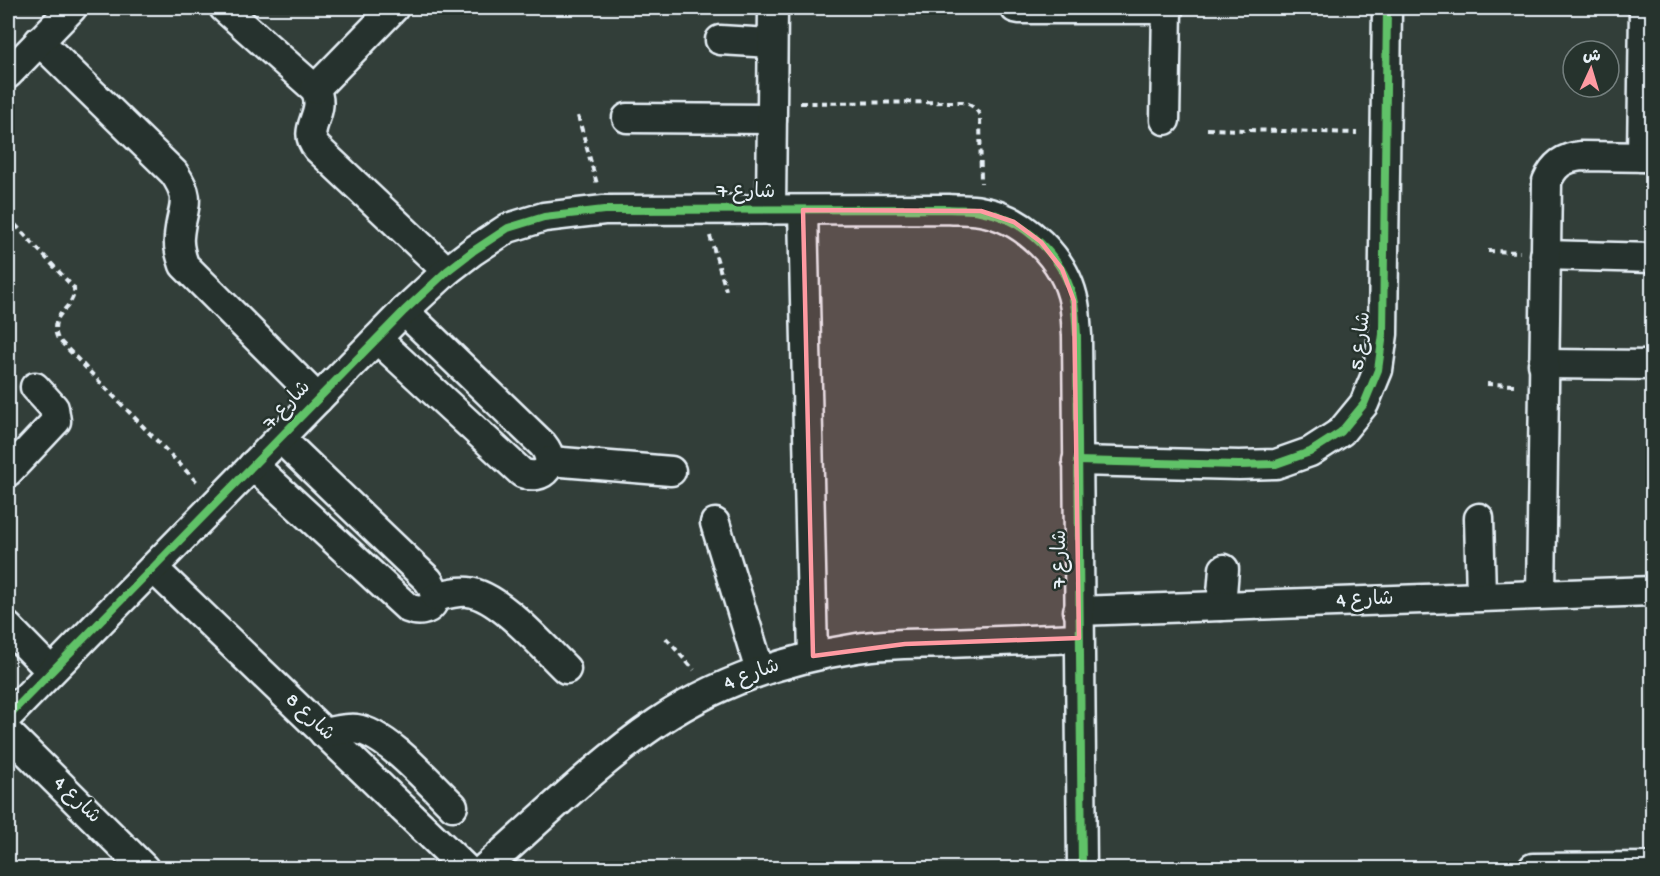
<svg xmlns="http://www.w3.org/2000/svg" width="1660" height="876" font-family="'Gochi Hand','Playpen Sans Arabic',sans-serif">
<rect width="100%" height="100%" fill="#323e39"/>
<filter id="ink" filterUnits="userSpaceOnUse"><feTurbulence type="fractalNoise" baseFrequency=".0167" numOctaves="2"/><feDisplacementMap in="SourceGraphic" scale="12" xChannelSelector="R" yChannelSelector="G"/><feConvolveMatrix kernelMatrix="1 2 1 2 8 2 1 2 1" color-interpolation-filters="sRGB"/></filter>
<g filter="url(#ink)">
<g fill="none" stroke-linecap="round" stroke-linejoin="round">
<defs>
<g id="minor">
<path d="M 224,8 L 315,89 C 328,114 300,128 317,148 L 447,271"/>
<path d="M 1015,8 L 1020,9 L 1152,9 L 1169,8"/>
<path d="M 720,40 L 772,43"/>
<path d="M 39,41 L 174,173 C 194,202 181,207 179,237 C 178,247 181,256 184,265 L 318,399"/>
<path d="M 8,74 L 72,8"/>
<path d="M 315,89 L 394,8"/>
<path d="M 627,118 L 772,119"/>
<path d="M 1165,120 L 1167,8"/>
<path d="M 1642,157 L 1644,8"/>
<path d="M 771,210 L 773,8"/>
<path d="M 803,210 L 813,656"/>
<path d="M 1545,255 L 1652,258"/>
<path d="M 377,339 L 522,473 C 544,482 558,463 543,445 L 404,311"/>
<path d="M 1543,364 L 1652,365"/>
<path d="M 550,461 L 671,471"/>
<path d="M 1077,461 L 1239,465 L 1276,464 L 1310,452 L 1341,432 L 1364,404 L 1378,370 L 1383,334 L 1387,8"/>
<path d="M 253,465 L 408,608 C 430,617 443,599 428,580 L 280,438"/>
<path d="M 8,472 L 56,421 L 54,408 L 35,387"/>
<path d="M 1479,518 L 1481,596"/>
<path d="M 715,523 L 760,671"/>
<path d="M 153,568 L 465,868"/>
<path d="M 1541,594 L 1547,181 C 1554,165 1563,158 1581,156 L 1652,157"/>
<path d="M 436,597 C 447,594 457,591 468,592 C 499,595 543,647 566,669"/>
<path d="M 1221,606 L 1224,569"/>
<path d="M 1078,611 L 1652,591"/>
<path d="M 8,627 L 51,671"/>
<path d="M 8,716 L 404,311 L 447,271 L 473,251 L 508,228 L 544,217 L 604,210 L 948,209 C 958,210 970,209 980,211 C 1024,218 1066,259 1074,303 C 1076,313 1076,325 1077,335 L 1082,868"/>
<path d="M 8,733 L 144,868"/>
<path d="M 324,733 C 335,731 346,728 356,729 C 387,733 431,785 453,806"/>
<path d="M 485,868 C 542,818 596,764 658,722 C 717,682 787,659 857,648 C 887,643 917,644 947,643 C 991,641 1035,640 1079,638"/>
<path d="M 1533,868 L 1652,867"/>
</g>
</defs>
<use href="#minor" stroke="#e8f1f8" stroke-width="33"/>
<g stroke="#e8f1f8" stroke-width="4" stroke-dasharray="6 4.5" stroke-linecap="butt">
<path d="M 800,103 L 962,102 C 971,104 975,107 980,115 L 981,183"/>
<path d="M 578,116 L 597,184"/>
<path d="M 1207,129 L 1357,133"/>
<path d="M 8,217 L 74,288 C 76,310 46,313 58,339 L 198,483"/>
<path d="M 710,236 L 726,290"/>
<path d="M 1488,251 L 1520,252"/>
<path d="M 1487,384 L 1516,385"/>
<path d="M 666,638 L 694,670"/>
</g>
<use href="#minor" stroke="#26332d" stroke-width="28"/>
<defs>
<g id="cycleway">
<path d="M 1077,461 L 1239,465 L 1276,464 L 1310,452 L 1341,432 L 1364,404 L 1378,370 L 1383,334 L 1387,8"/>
<path d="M 8,716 L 404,311 L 447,271 L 473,251 L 508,228 L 544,217 L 604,210 L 948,209 C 958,210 970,209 980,211 C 1024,218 1066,259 1074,303 C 1076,313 1076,325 1077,335 L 1082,868"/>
</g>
</defs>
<use href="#cycleway" stroke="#26332d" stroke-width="11"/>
<use href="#cycleway" stroke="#61c268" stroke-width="8"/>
</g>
</g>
<path fill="#ff9aa2" fill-opacity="0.2" stroke="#ff9aa2" stroke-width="4.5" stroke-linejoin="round" d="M 803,210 L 981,211 L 1014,222 L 1041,242 L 1062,269 L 1074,301 L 1079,638 L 905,644 L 813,656 Z"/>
<g text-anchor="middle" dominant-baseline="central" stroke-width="5" stroke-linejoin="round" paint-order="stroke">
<g font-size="20" fill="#e8f1f8" stroke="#26332d">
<text x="746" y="193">شارع 7</text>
<text transform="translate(1362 341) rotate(-83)">شارع 5</text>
<text transform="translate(288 406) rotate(-46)">شارع 7</text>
<text transform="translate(1061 559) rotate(-90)">شارع 7</text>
<text transform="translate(1365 601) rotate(-2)">شارع 4</text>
<text transform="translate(752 676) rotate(-20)">شارع 4</text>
<text transform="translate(309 718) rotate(44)">شارع 8</text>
<text transform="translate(76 801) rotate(45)">شارع 4</text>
</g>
</g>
<rect width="1660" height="876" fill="none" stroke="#26332d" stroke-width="30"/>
<rect x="15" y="15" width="1630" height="846" fill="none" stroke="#e8f1f8" stroke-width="2" filter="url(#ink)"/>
<g transform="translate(1591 69) rotate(4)"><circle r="28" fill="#26332d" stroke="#747f7e" stroke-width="1.5"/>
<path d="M0-4.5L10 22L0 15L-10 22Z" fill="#ff9aa2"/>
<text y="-9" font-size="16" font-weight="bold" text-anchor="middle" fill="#e8f1f8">ش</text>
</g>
</svg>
